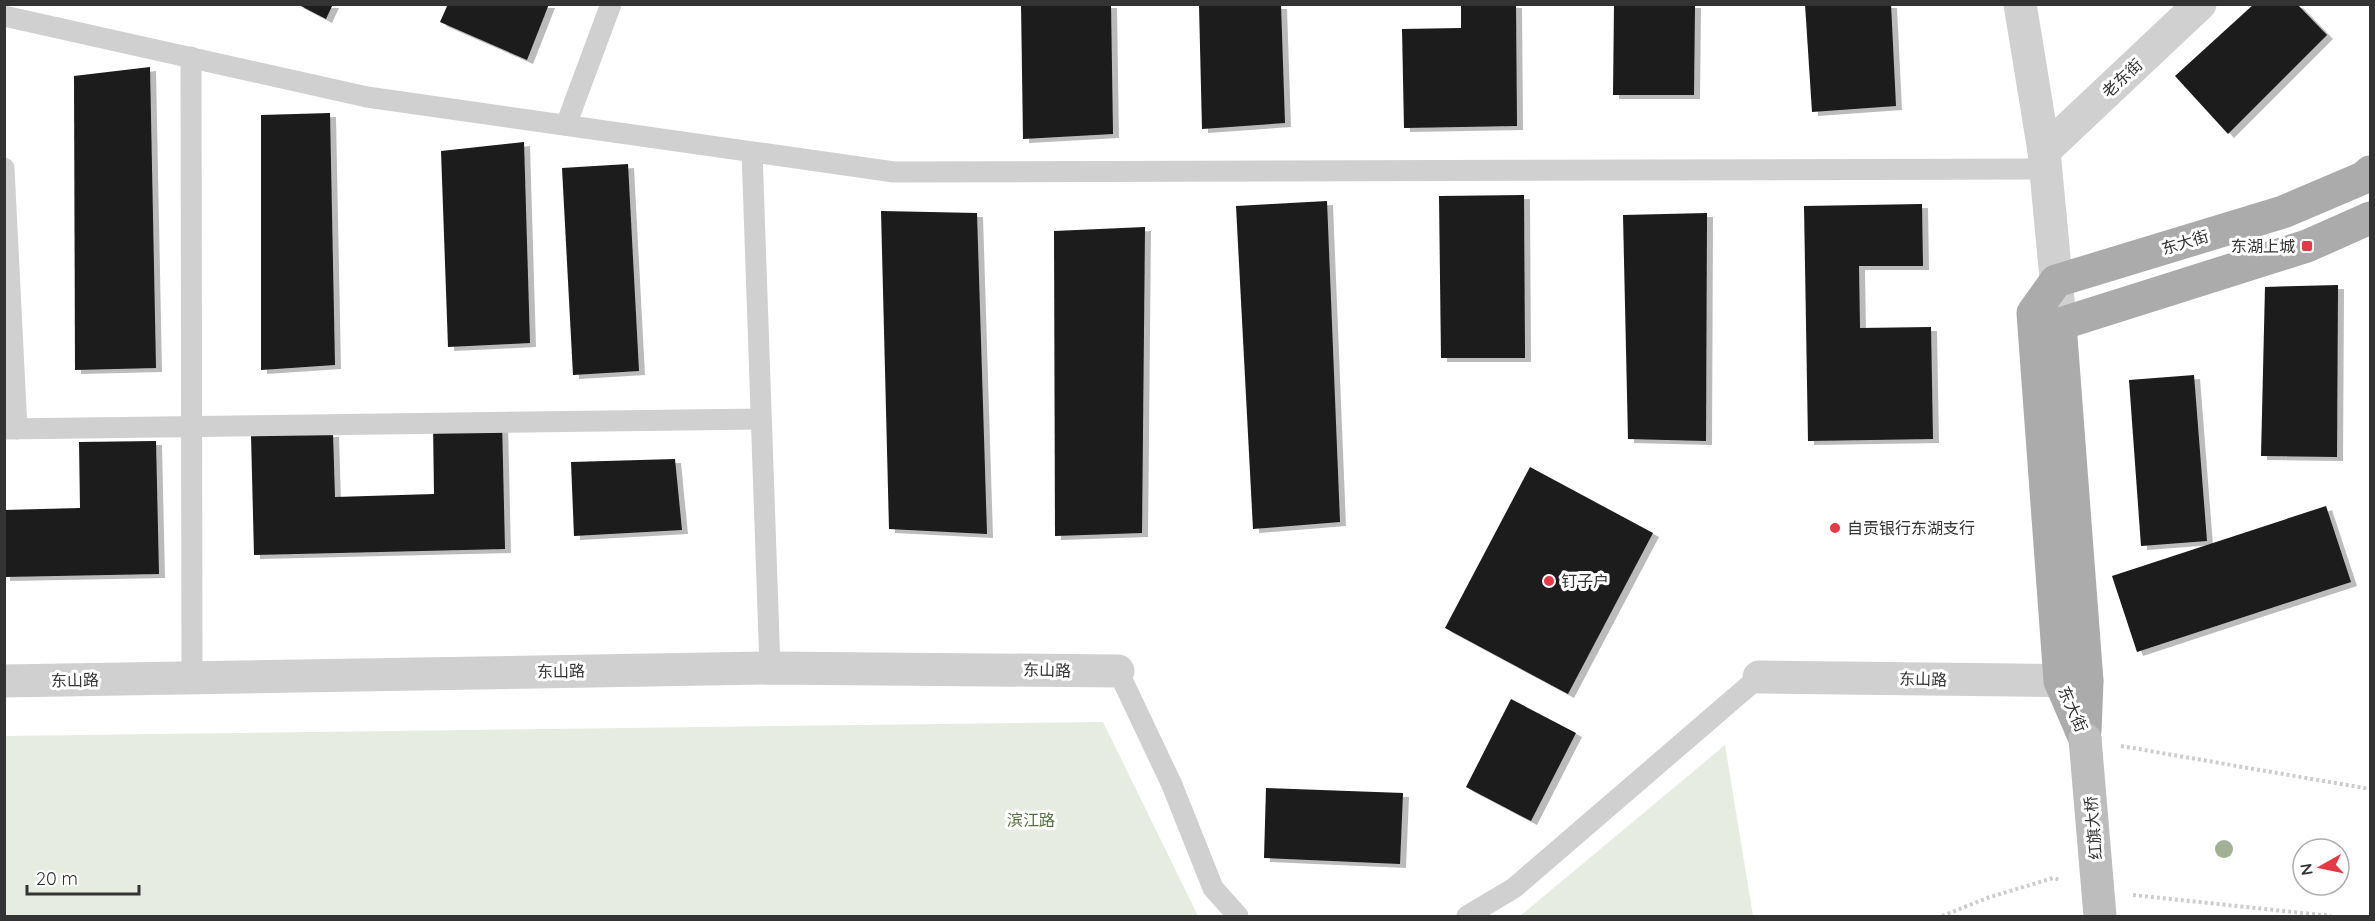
<svg xmlns="http://www.w3.org/2000/svg" width="2375" height="921" font-family="Quicksand,'Noto Sans SC',sans-serif">
<defs>
<filter id="shadow"><feDropShadow dx="6" dy="4" stdDeviation="0" flood-color="#0004"/></filter>
</defs>
<rect width="100%" height="100%" fill="#fff"/>
<g fill="#e6ecdf">
<path d="M 1103,722 L 1198,916 L 5,916 L 5,736 Z"/>
<path d="M 1725,745 L 1753,916 L 1520,916 Z"/>
</g>
<g fill="#1a1a1a" filter="url(#shadow)">
<path d="M 297,4 L 333,4 L 326,19 Z"/>
<path d="M 448,4 L 549,4 L 527,60 L 440,22 Z"/>
<path d="M 1021,4 L 1111,4 L 1113,134 L 1023,139 Z"/>
<path d="M 1461,4 L 1516,4 L 1517,126 L 1404,128 L 1402,29 L 1461,28 Z"/>
<path d="M 1614,4 L 1695,4 L 1694,95 L 1613,95 Z"/>
<path d="M 1805,4 L 1891,4 L 1896,106 L 1812,112 Z"/>
<path d="M 2254,4 L 2297,4 L 2327,35 L 2228,134 L 2175,76 Z"/>
<path d="M 1199,5 L 1281,5 L 1285,123 L 1202,129 Z"/>
<path d="M 150,67 L 156,368 L 75,370 L 74,76 Z"/>
<path d="M 330,113 L 335,365 L 261,370 L 261,115 Z"/>
<path d="M 524,142 L 530,343 L 448,347 L 441,151 Z"/>
<path d="M 628,164 L 639,371 L 573,375 L 562,168 Z"/>
<path d="M 1524,195 L 1525,358 L 1441,358 L 1439,196 Z"/>
<path d="M 1327,201 L 1340,522 L 1253,529 L 1236,206 Z"/>
<path d="M 1922,204 L 1923,266 L 1859,266 L 1860,328 L 1931,327 L 1933,439 L 1808,441 L 1804,206 Z"/>
<path d="M 881,211 L 977,213 L 987,534 L 889,529 Z"/>
<path d="M 1707,213 L 1706,441 L 1628,439 L 1623,215 Z"/>
<path d="M 1145,227 L 1142,533 L 1055,536 L 1054,231 Z"/>
<path d="M 2338,285 L 2337,457 L 2261,456 L 2265,287 Z"/>
<path d="M 2194,375 L 2207,541 L 2141,546 L 2129,380 Z"/>
<path d="M 502,421 L 505,549 L 254,555 L 251,435 L 333,433 L 335,497 L 434,494 L 433,423 Z"/>
<path d="M 156,441 L 159,574 L 4,577 L 4,510 L 80,508 L 79,442 Z"/>
<path d="M 675,459 L 682,530 L 574,536 L 571,462 Z"/>
<path d="M 1530,467 L 1653,533 L 1568,694 L 1445,628 Z"/>
<path d="M 2326,506 L 2351,582 L 2137,652 L 2112,576 Z"/>
<path d="M 1511,699 L 1576,733 L 1531,821 L 1466,787 Z"/>
<path d="M 1266,788 L 1403,793 L 1400,864 L 1264,858 Z"/>
</g>
<g fill="none" stroke-linecap="round" stroke-linejoin="round">
<g stroke="#cdcdcd" stroke-width="4" stroke-dasharray="3 3" stroke-linecap="butt">
<path d="M 2121,746 L 2370,789"/>
<path d="M 2133,895 L 2331,916"/>
<path d="M 1942,916 L 1987,898 L 2053,878 L 2061,880"/>
</g>
<g stroke="#d0d0d0" stroke-width="21">
<path d="M 4,16 L 367,97 L 894,172 L 2046,169"/>
<path d="M 191,57 L 192,678"/>
<path d="M 566,125 L 611,4"/>
<path d="M 752,152 L 770,668"/>
<path d="M 4,168 L 17,429"/>
<path d="M 4,429 L 761,419"/>
<path d="M 1118,671 L 1172,785 L 1213,888 L 1238,916"/>
<path d="M 1467,916 L 1514,888 L 1759,677"/>
</g>
<g stroke="#d0d0d0" stroke-width="33">
<path d="M 2020,4 L 2044,151 L 2059,310"/>
<path d="M 2044,151 L 2200,4"/>
<path d="M 1759,677 L 2087,681"/>
<path d="M 4,681 L 770,668 L 1118,671"/>
</g>
<g stroke="#ababab" stroke-width="33">
<path d="M 2085,731 L 2087,681 L 2060,324 L 2307,246 L 2370,218"/>
<path d="M 2085,739 L 2060,681 L 2033,313 L 2056,281 L 2283,212 L 2363,178 L 2370,172"/>
</g>
<path stroke="#bdbdbd" stroke-width="33" d="M 2085,739 L 2100,916"/>
</g>
<circle fill="#a2b095" cx="2224" cy="849" r="9"/>
<g fill="#e63946" stroke="#fff" stroke-width="2">
<rect x="2301" y="240" width="12" height="12" rx="3"/>
<circle cx="1835" cy="528" r="6"/>
<circle cx="1549" cy="581" r="6"/>
</g>
<g text-anchor="middle" dominant-baseline="central" stroke-width="6" stroke-linejoin="round" paint-order="stroke">
<g font-size="16" fill="#333" stroke="#fff">
<text transform="translate(2122 78) rotate(-43)">老东街</text>
<text transform="translate(2185 242) rotate(-17)">东大街</text>
<text transform="translate(1047 670) rotate(1)">东山路</text>
<text transform="translate(561 671) rotate(-1)">东山路</text>
<text transform="translate(1923 679) rotate(1)">东山路</text>
<text transform="translate(75 680) rotate(-1)">东山路</text>
<text transform="translate(2073 709) rotate(66)">东大街</text>
<text transform="translate(2093 828) rotate(-95)">红旗大桥</text>
</g>
<g font-size="16" fill="#333" stroke="#fff" text-anchor="start">
<text x="2295" y="246" text-anchor="end">东湖上城</text>
<text x="1847" y="528">自贡银行东湖支行</text>
<text x="1561" y="581">钉子户</text>
</g>
<g font-size="16" fill="#56703f" stroke="#fff">
<text x="1031" y="820">滨江路</text>
</g>
</g>
<rect width="2375" height="921" fill="none" stroke="#333333" stroke-width="12"/>
<g transform="translate(2321 867) rotate(261)"><circle r="28" fill="#ffffff" stroke="#adadad" stroke-width="1.5"/>
<path d="M0-4.5L10 22L0 15L-10 22Z" fill="#e63946"/>
<text y="-9" font-size="16" font-weight="bold" text-anchor="middle" fill="#333333">N</text>
</g>
<path d="M27 885v9h112v-9" fill="none" stroke="#333333" stroke-width="3"/>
<text x="36" y="885" font-size="18" fill="#333333" stroke="#ffffff" stroke-width="4.5" paint-order="stroke">20 m</text>
</svg>
